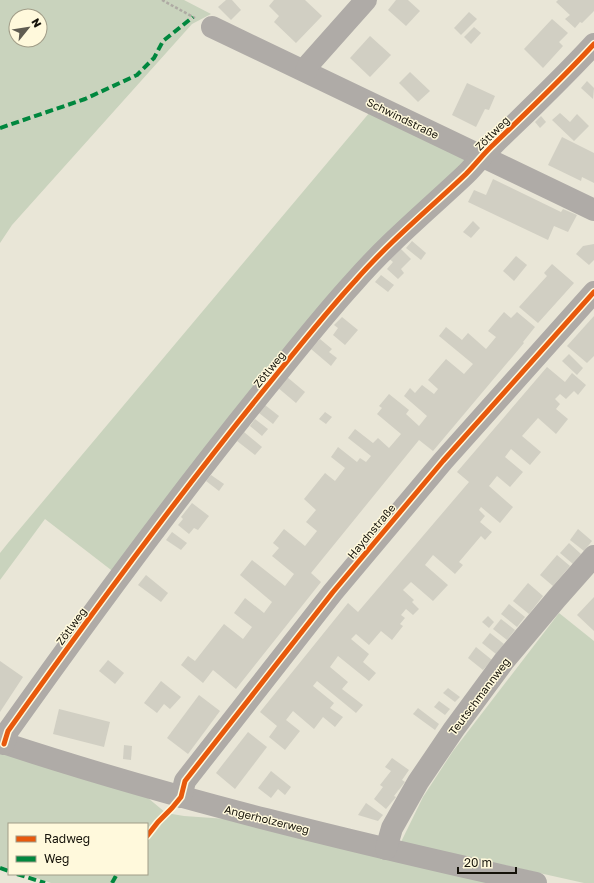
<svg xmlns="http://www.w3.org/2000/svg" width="594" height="883" font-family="'Golos Text',sans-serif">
<rect width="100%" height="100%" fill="#e9e6d7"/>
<g fill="#c9d3bd" fill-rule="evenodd">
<path d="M 0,0 L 184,0 L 211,14 L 192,24 L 12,225 L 0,243 ZM 16,16 L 40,16 L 40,40 L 16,40 Z"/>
<path d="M 370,112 L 464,157 L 466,164 L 115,573 L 45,519 L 0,580 L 0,553 L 8,543 Z"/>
<path d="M 559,613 L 594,641 L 594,883 L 584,883 L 401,842 L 423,797 L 453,751 Z"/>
<path d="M 0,752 L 148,798 L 166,813 L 184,816 L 227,819 L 500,883 L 51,883 L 25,874 L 147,874 L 147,824 L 9,824 L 9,869 L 0,866 Z"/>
</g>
<g fill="#d1cfc3">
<path d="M 226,0 L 232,0 L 241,10 L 231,20 L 218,7 Z"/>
<path d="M 274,0 L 305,0 L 322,16 L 296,43 L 274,22 L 279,16 L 269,6 Z"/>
<path d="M 396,0 L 408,0 L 420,11 L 406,26 L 388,10 Z"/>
<path d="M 558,0 L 594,0 L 594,11 L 582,23 L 580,22 L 575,28 L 565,19 L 570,15 L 556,2 Z"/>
<path d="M 469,12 L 477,19 L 461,35 L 454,28 Z"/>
<path d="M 552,19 L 568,33 L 559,42 L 563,46 L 543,68 L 524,49 Z"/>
<path d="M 474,27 L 481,33 L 471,44 L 464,37 Z"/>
<path d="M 370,36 L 391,55 L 370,77 L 350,58 Z"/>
<path d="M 410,72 L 430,91 L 418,102 L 399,83 Z"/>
<path d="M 587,81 L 594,88 L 593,99 L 581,88 Z"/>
<path d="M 467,83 L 495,96 L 489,110 L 485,109 L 476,127 L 452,115 Z"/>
<path d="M 560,113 L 570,122 L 577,114 L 589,126 L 574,141 L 552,120 Z"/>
<path d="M 541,116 L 546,122 L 540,128 L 535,122 Z"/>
<path d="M 562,137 L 594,153 L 594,183 L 582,177 L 581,181 L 548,165 Z"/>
<path d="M 493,179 L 561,212 L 563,209 L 577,215 L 568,232 L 554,226 L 548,240 L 468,202 L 474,190 L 486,195 Z"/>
<path d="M 473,221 L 480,228 L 471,238 L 463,232 Z"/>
<path d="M 412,241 L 426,253 L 421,260 L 406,248 Z"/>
<path d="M 594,244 L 594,260 L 589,265 L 576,254 L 583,246 Z"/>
<path d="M 398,246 L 411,259 L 401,269 L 404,273 L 398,279 L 387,269 L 393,262 L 387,257 Z"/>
<path d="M 516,256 L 527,265 L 514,281 L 503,271 Z"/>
<path d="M 552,264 L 574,283 L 538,323 L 519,307 L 547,276 L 544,273 Z"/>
<path d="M 381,275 L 394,285 L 388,292 L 375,282 Z"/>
<path d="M 504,312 L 511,318 L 517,312 L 535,327 L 523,342 L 524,343 L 433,451 L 419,440 L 311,573 L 321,582 L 236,689 L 213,670 L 203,683 L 181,665 L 188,656 L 195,661 L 224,624 L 243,639 L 252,627 L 234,613 L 245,598 L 264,613 L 272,602 L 240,575 L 252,560 L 285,586 L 294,574 L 272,556 L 279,548 L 273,543 L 284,529 L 305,546 L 317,531 L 306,522 L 316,510 L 304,499 L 325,473 L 335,481 L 345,468 L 331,457 L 338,447 L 357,462 L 360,458 L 366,462 L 371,456 L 348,438 L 355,429 L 373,443 L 378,438 L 389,448 L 401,434 L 377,414 L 382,408 L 379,406 L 389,394 L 409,410 L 406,414 L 419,426 L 427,416 L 404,396 L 410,388 L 415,393 L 422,385 L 434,394 L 438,389 L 428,380 L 446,359 L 464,374 L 473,364 L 439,336 L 446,327 L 462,340 L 468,333 L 486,349 L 496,337 L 488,331 Z"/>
<path d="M 594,316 L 594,356 L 587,363 L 567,346 Z"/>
<path d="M 342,317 L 358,330 L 345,345 L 333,335 L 338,328 L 334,325 Z"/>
<path d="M 320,339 L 332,349 L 329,352 L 337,358 L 331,366 L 311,349 Z"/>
<path d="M 569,354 L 583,368 L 577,375 L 562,361 Z"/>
<path d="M 547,367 L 565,382 L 572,373 L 586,385 L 578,395 L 574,391 L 566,399 L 560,394 L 555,399 L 560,404 L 556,409 L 568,419 L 556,434 L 538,418 L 522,436 L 541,452 L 530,465 L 511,449 L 505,457 L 523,472 L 510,487 L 497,476 L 489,486 L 513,507 L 500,523 L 481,507 L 479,510 L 485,516 L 480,522 L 492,532 L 485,540 L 481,536 L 459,562 L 463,565 L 455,574 L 433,555 L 425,565 L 448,585 L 433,601 L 411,582 L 403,590 L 414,600 L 412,602 L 419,609 L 413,615 L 406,609 L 401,615 L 405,618 L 400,624 L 403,626 L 392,640 L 381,631 L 369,645 L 356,634 L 351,639 L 369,654 L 363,662 L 376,673 L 369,681 L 338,656 L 330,667 L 348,682 L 342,689 L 363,705 L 356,713 L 317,681 L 313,686 L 334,703 L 330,708 L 343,717 L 335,727 L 323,717 L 314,729 L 293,711 L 286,720 L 300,731 L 285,750 L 269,737 L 277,726 L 260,712 L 348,603 L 358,612 L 469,482 L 457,472 Z"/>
<path d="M 287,377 L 305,392 L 296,403 L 277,387 Z"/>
<path d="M 265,405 L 279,416 L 273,424 L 259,413 Z"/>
<path d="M 325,412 L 332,417 L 326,424 L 319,419 Z"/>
<path d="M 255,419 L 268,429 L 262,436 L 250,426 Z"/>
<path d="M 244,432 L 262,447 L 255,455 L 237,441 Z"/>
<path d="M 211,475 L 224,484 L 219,491 L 206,481 Z"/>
<path d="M 192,503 L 209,516 L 198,530 L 194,528 L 189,534 L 178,525 L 183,519 L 181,517 Z"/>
<path d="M 578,529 L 592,541 L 584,551 L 570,540 Z"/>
<path d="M 172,532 L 187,543 L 181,550 L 166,540 Z"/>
<path d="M 569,543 L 581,554 L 573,564 L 560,553 Z"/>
<path d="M 557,555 L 570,566 L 553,586 L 540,575 Z"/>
<path d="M 146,575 L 168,593 L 161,602 L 138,585 Z"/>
<path d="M 528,583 L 543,596 L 529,614 L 513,601 Z"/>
<path d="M 594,597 L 594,631 L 577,615 Z"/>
<path d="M 509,604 L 525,617 L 517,627 L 501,614 Z"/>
<path d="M 488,616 L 494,622 L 489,628 L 482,622 Z"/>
<path d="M 501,619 L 515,630 L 507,640 L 493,629 Z"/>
<path d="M 490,633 L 504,644 L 496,654 L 482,643 Z"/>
<path d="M 476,647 L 492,660 L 483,670 L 468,658 Z"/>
<path d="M 108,660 L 124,673 L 115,684 L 99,671 Z"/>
<path d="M 0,661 L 23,677 L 0,712 Z"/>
<path d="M 161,681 L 181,697 L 170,709 L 164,704 L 157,713 L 144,703 Z"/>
<path d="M 448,688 L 460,697 L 455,702 L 443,693 Z"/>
<path d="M 199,695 L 220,711 L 188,754 L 167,738 Z"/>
<path d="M 439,701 L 450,709 L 445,715 L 434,707 Z"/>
<path d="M 418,708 L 439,724 L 435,730 L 413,714 Z"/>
<path d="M 59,709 L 110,722 L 104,747 L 53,734 Z"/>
<path d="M 248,732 L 267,747 L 235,789 L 216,773 Z"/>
<path d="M 124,745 L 132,746 L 131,760 L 123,759 Z"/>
<path d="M 392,758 L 409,770 L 402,780 L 405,782 L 394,796 L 396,797 L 386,809 L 374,799 L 383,787 L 380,785 L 391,771 L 385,767 Z"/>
<path d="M 271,771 L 291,787 L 285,795 L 278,789 L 271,798 L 258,788 Z"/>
<path d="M 366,803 L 383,815 L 378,821 L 358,815 Z"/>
</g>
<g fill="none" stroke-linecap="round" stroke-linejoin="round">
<path stroke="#aeaaa3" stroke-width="2.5" stroke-dasharray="3 2" stroke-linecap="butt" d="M 162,0 L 195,18"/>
<g stroke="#afaba7" stroke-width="22">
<path d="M 212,27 L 594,210"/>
<path d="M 306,71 L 309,64 L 366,0"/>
<path d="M 0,742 C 176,800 356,843 536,883"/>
<path d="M 4,744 L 8,731 C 89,617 171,505 259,396 C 291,357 321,318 355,281 C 389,242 429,209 466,174 C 476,164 484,153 494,144 C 528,111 562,79 594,44"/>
<path d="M 181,797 L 185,781 L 333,592 L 443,461 L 594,292"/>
<path d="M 386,849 L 392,828 L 418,782 L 454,729 L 504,661 L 557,598 L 594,556"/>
</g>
<g stroke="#00873e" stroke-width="4" stroke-dasharray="8 4" stroke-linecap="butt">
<path d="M 0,128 L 85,99 L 137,75 L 154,58 L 163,41 L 193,17"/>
<path d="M 0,868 L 9,871"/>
<path d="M 17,874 L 45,883"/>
<path d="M 112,883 L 117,874"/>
</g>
<defs>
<g id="cycleway">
<path d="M 4,744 L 8,731 C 89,617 171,505 259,396 C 291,357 321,318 355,281 C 389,242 429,209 466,174 C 476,164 484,153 494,144 C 528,111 562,79 594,44"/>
<path d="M 147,836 L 158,822 L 172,808 L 181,797 L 185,781 L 333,592 L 443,461 L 594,292"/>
</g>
</defs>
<use href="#cycleway" stroke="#fff9dc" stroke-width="8"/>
<use href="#cycleway" stroke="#e8590c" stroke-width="5"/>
</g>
<g text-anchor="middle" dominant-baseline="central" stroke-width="3" stroke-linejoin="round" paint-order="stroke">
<g font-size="11" fill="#151209" stroke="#fff9dc">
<text transform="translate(403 118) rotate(26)">Schwindstraße</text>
<text transform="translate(492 133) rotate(-45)">Zötlweg</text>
<text transform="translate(269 369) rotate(-51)">Zötlweg</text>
<text transform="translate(371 531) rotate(-50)">Haydnstraße</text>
<text transform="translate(71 626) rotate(-54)">Zötlweg</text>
<text transform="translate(479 696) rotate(-53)">Teutschmannweg</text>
<text transform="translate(267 819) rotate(14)">Angerholzerweg</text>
</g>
</g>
<rect x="8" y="823" width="140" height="52" fill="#fff9dc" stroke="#a19d88"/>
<rect x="16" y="836" width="20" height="6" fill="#e8590c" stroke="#a19d88"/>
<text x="44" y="843" font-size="12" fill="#151209">Radweg</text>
<rect x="16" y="856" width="20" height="6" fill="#00873e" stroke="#a19d88"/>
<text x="44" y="863" font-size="12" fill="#151209">Weg</text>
<g transform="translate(28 28) rotate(60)"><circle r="19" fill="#fff9dc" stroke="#a19d88"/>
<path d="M0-3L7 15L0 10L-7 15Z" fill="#5f5c51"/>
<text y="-6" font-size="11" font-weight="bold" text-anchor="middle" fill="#151209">N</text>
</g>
<path d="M458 867v6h58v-6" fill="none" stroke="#151209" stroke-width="2"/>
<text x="464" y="867" font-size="12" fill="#151209" stroke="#fff9dc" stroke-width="3" paint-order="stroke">20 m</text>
</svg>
